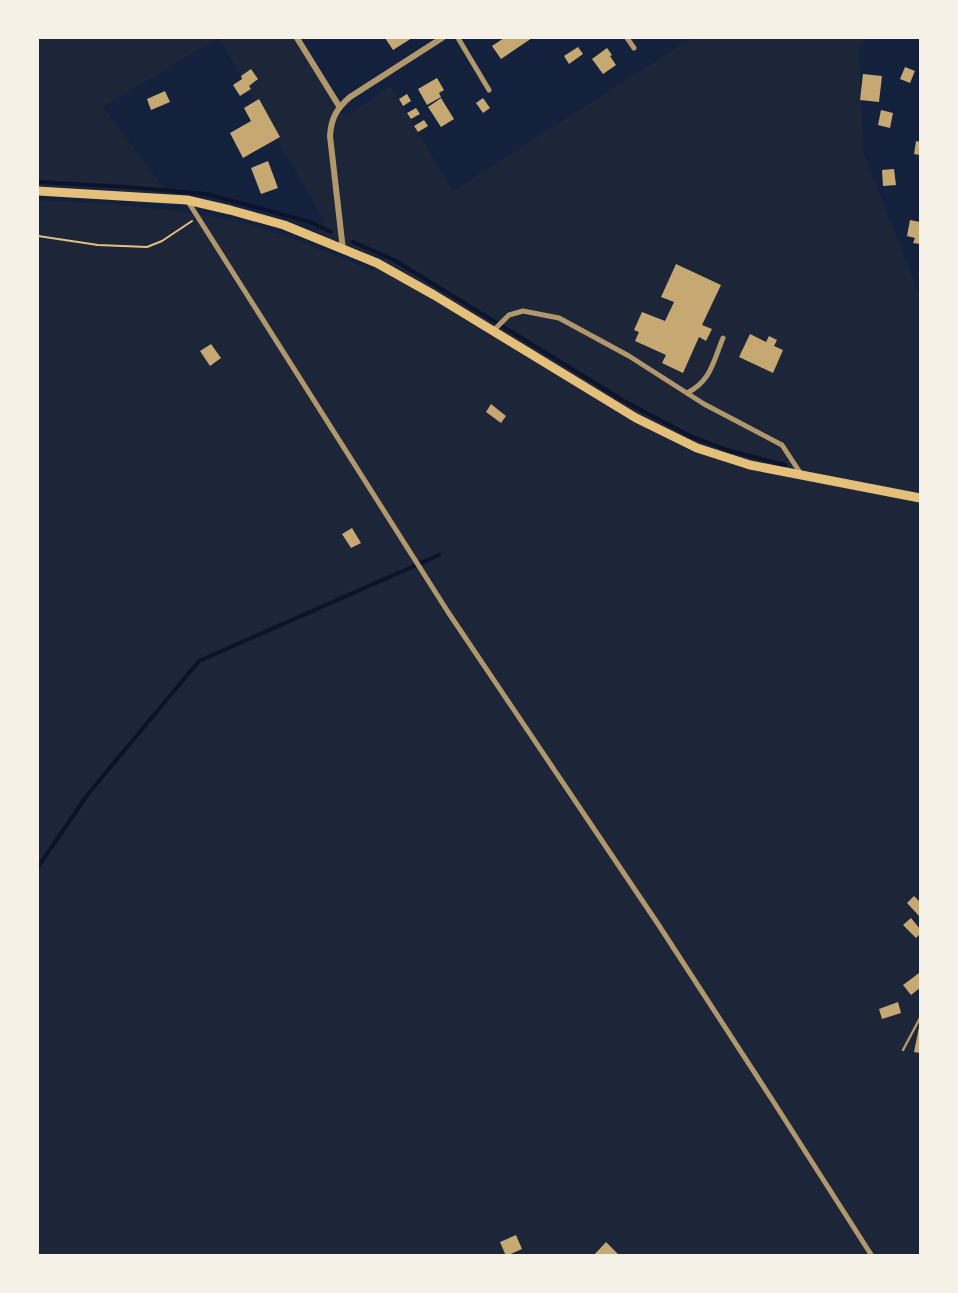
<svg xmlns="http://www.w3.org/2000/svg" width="958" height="1293" font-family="Jost,sans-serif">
<rect width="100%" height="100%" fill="#14213d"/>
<g fill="#1d2539">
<path d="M 38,38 L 217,38 L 103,107 L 169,195 L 89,188 L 38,186 Z"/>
<path d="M 219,38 L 294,38 L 345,118 L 390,86 L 453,191 L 692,38 L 867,38 L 859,51 L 864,154 L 920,296 L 920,1255 L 38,1256 L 38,201 C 104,203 172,207 237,222 C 284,233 329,253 373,271 L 377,263 L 384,258 L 343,245 L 317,232 L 324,221 Z"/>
</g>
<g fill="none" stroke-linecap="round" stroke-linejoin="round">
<g stroke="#0b132b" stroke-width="4">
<path d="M 38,182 L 127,187 L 207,194 L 310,222 L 331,232"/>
<path d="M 353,242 L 394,260 L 626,402 L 690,436 L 727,450 L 785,465"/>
<path d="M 38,867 L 88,794 L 199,661 L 439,555"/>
</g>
</g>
<g fill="#c6a872">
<path d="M 385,38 L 412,38 L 393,50 Z"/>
<path d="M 504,38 L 532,38 L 501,59 L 492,46 Z"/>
<path d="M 578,47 L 583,54 L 569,64 L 564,56 Z"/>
<path d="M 607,48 L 612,55 L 610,56 L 616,65 L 603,74 L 592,59 Z"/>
<path d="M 905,67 L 915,71 L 910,83 L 900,79 Z"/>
<path d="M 251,69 L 258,79 L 249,86 L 251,89 L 240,96 L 233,85 L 242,79 L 241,76 Z"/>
<path d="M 863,74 L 882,76 L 879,102 L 860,100 Z"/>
<path d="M 437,78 L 444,90 L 439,93 L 441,97 L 427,105 L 418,89 Z"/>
<path d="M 165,91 L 170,102 L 151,110 L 147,99 Z"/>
<path d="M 407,94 L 411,101 L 403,106 L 399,99 Z"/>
<path d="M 441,98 L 454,119 L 441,127 L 428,107 Z"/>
<path d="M 483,98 L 490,108 L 483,113 L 476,103 Z"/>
<path d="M 259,99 L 280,137 L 243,158 L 230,133 L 251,121 L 244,108 Z"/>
<path d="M 416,108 L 420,114 L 411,119 L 407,113 Z"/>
<path d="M 881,110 L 893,113 L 890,128 L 878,125 Z"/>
<path d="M 424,120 L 428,126 L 418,132 L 414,126 Z"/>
<path d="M 916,141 L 920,142 L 920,155 L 914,154 Z"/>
<path d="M 268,161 L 278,188 L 261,194 L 251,168 Z"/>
<path d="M 894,169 L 896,185 L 883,186 L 882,170 Z"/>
<path d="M 910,220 L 920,222 L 920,244 L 913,243 L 915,238 L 907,236 Z"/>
<path d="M 676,264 L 721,285 L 702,325 L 712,329 L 706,341 L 699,337 L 683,373 L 662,363 L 666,355 L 635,341 L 639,332 L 634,330 L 642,312 L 665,321 L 674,302 L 661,297 Z"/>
<path d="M 750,334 L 766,342 L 769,336 L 777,340 L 774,346 L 783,350 L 773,373 L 739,357 Z"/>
<path d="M 211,344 L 221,358 L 210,366 L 200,351 Z"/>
<path d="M 491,404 L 506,416 L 501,423 L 486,412 Z"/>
<path d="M 352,528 L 361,543 L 351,548 L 342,534 Z"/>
<path d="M 914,896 L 920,902 L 920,917 L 907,903 Z"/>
<path d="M 911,918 L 920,929 L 920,934 L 916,938 L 903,925 Z"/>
<path d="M 919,973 L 920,976 L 920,988 L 911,995 L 903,985 Z"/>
<path d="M 898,1002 L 901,1013 L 882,1019 L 879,1009 Z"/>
<path d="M 919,1027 L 920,1028 L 920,1053 L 914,1052 Z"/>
<path d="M 516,1235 L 522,1249 L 506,1256 L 500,1242 Z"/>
<path d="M 606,1242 L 620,1256 L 593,1256 Z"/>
</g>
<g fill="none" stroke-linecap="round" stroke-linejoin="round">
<path stroke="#e5c07b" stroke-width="2" d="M 38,236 L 98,245 L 147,247 L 162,241 L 192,221"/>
<path stroke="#b1986c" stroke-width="2.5" d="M 903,1050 L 920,1018"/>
<g stroke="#b1986c" stroke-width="5">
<path d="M 458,38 L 489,90"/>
<path d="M 627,38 L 634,48"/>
<path d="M 187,200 L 448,612 L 658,924 L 773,1101 L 872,1256"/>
<path d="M 493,331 L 509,315 L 523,311 L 559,318 L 629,356 L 704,404 L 782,445 L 801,474"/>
<path d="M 687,393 C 711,381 713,362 723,338"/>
</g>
<g stroke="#b1986c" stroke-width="6">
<path d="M 297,38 L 339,106"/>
<path d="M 343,250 L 330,136 C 331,119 336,109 350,97 L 442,38"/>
</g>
<path stroke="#e5c07b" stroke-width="9" d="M 38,191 L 187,200 L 230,210 L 284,225 L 377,263 L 434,295 L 636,418 L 697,448 L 750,465 L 920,498"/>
</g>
<rect width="958" height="1293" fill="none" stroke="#f6f1e7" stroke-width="78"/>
</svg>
